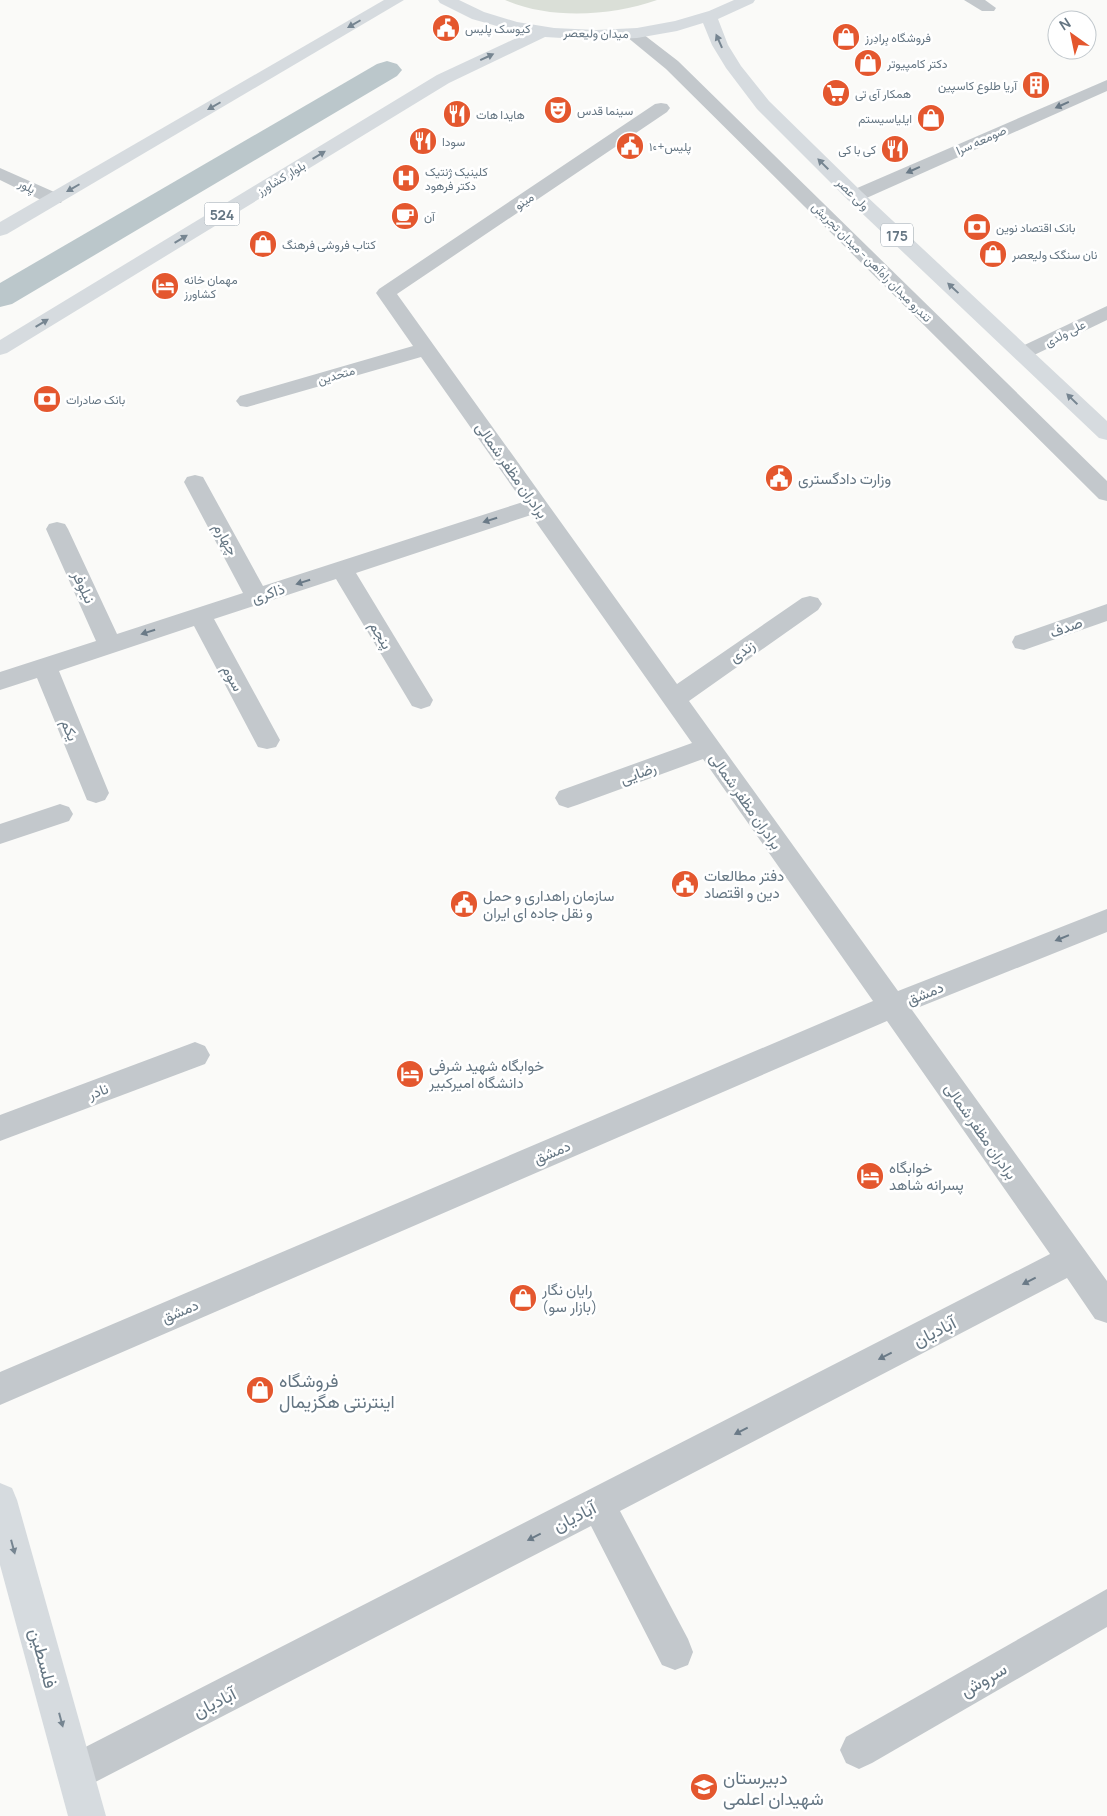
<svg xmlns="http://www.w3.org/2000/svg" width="1107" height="1816" font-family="Manrope,Vazirmatn,sans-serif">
<rect width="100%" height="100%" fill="#fafaf8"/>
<path fill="#dadfd7" d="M 505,0 L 657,0 C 611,16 551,20 505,0 Z"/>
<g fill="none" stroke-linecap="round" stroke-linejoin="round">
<path fill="#bbc7cb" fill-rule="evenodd" d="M 387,61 L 397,64 L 402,70 L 397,76 L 12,304 L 0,307 L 0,283 L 377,64 Z"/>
<g fill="#c3c8cc" fill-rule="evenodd">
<path d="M 964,0 L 985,0 L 996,8 L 994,11 L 982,11 Z"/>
<path d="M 633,29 L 639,31 L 678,61 L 1107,481 L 1107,501 L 1099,499 L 666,69 L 627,37 L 625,34 L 627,31 Z"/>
<path d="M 1107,80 L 1107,91 L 862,200 L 848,200 L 846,196 L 848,192 Z"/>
<path d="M 661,103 L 667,104 L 670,108 L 667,112 L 397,294 L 677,684 L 802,598 L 810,596 L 818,598 L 822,604 L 818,610 L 689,701 L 898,991 L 1107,909 L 1107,932 L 912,1010 L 1107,1281 L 1107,1323 L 1095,1319 L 1067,1278 L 620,1511 L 688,1639 L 693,1652 L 688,1665 L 675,1670 L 662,1665 L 591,1526 L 76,1792 L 62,1787 L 57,1773 L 62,1759 L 1050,1254 L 887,1021 L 0,1405 L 0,1372 L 873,1001 L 703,759 L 577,805 L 568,808 L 559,805 L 555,798 L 559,791 L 692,743 L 531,515 L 356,573 L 433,700 L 430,706 L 421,709 L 412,706 L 336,579 L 214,619 L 280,740 L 276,747 L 267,749 L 258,747 L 194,626 L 59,671 L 109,793 L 105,800 L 96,803 L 87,800 L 37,678 L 0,690 L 0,672 L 96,641 L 46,529 L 49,524 L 57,522 L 65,524 L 68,529 L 117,634 L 243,593 L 184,482 L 187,477 L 195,475 L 203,477 L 263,586 L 523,502 L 421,357 L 247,407 L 240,406 L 236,401 L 240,396 L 413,346 L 376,293 L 379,289 L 655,104 Z"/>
<path d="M 0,168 L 61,195 L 63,199 L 61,203 L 47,203 L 0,180 Z"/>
<path d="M 1107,306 L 1107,320 L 1030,357 L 1023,359 L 1016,357 L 1013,353 L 1016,349 Z"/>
<path d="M 1107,604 L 1107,621 L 1024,650 L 1015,648 L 1012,642 L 1015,636 Z"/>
<path d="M 60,804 L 69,807 L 73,814 L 69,821 L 0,844 L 0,824 Z"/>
<path d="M 195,1042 L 205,1046 L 210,1055 L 205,1064 L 0,1141 L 0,1115 Z"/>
<path d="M 1107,1589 L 1107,1627 L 872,1763 L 859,1769 L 846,1763 L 840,1750 L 846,1737 Z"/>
</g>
<g fill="#d6dbdf" fill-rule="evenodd">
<path d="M 384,0 L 404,0 L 7,234 L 0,236 L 0,222 Z"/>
<path d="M 438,0 L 459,0 L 484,12 L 517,22 L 554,28 L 596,30 L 637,28 L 675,21 L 709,11 L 734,0 L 755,0 L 753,3 L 718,19 L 728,45 L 741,66 L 769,101 L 862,192 L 1107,421 L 1107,440 L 1099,438 L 848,200 L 757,109 L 726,68 L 712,45 L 703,23 L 677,31 L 637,38 L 596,40 L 545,37 L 449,83 L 7,353 L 0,355 L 0,340 L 437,75 L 525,34 L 472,19 L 440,3 Z"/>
<path d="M 0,1483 L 12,1488 L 17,1500 L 106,1816 L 68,1816 L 0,1565 Z"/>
</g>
</g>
<defs><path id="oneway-solid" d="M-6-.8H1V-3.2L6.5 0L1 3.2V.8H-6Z" transform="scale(1.25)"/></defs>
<g fill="#768591">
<use href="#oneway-solid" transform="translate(354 24) rotate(150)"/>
<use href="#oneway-solid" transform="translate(719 41) rotate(-114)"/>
<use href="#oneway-solid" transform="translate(487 57) rotate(-25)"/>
<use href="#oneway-solid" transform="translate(214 106) rotate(150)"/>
<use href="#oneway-solid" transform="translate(319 155) rotate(-31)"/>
<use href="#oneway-solid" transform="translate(823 164) rotate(-135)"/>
<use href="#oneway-solid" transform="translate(73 188) rotate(150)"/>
<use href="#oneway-solid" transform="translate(181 239) rotate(-31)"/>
<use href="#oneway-solid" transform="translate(953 288) rotate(-137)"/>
<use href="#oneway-solid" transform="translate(42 323) rotate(-31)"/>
<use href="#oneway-solid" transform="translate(1072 399) rotate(-136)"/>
<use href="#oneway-solid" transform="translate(13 1547) rotate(75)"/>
<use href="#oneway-solid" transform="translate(61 1720) rotate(75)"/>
</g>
<g fill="#6a7a87">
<use href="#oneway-solid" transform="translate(1062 105) rotate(156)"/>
<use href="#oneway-solid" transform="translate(913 170) rotate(156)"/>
<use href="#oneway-solid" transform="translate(490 520) rotate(162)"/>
<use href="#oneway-solid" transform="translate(303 582) rotate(162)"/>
<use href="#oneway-solid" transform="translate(148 632) rotate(162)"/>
<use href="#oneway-solid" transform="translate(1062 938) rotate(158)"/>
<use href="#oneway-solid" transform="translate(1029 1281) rotate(153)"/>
<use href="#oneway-solid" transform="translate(885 1356) rotate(153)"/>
<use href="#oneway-solid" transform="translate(741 1431) rotate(153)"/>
<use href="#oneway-solid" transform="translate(534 1537) rotate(153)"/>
</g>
<defs>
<symbol id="civic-disc" viewBox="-11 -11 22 22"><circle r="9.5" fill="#e4572e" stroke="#fff"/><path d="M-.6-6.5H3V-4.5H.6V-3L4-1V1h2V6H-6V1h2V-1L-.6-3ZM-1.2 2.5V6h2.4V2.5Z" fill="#fff"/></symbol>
<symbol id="shop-disc" viewBox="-11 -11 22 22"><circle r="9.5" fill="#e4572e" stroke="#fff"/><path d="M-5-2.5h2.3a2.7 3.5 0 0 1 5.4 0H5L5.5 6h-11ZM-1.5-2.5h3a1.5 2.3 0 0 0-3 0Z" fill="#fff"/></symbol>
<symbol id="building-disc" viewBox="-11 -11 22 22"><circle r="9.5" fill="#e4572e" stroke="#fff"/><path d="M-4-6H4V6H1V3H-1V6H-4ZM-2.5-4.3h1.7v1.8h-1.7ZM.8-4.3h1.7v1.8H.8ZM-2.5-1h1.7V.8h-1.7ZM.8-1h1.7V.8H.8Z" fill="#fff"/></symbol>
<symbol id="supermarket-disc" viewBox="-11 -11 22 22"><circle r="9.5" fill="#e4572e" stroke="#fff"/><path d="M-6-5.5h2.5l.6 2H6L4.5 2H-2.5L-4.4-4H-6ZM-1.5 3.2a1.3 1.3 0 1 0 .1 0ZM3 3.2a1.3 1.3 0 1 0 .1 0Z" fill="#fff"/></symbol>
<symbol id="theatre-disc" viewBox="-11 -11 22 22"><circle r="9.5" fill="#e4572e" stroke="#fff"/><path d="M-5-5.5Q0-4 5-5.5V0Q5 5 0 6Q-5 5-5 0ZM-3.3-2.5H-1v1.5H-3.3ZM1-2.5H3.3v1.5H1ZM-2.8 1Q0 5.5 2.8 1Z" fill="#fff"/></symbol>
<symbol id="restaurant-disc" viewBox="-11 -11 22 22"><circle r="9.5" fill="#e4572e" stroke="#fff"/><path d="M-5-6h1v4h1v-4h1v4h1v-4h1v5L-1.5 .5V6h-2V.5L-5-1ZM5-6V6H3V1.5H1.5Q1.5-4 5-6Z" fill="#fff"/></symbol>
<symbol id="hospital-disc" viewBox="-11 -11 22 22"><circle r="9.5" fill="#e4572e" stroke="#fff"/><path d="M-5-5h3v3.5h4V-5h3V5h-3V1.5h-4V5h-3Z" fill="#fff"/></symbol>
<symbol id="cafe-disc" viewBox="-11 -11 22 22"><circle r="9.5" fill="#e4572e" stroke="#fff"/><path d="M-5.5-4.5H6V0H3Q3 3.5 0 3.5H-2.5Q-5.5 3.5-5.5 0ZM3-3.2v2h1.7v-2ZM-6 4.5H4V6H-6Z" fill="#fff"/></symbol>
<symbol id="bank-disc" viewBox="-11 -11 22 22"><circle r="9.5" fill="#e4572e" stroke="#fff"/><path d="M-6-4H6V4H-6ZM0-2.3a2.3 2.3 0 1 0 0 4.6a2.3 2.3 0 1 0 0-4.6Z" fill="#fff"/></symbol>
<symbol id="hotel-disc" viewBox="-11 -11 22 22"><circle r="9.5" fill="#e4572e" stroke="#fff"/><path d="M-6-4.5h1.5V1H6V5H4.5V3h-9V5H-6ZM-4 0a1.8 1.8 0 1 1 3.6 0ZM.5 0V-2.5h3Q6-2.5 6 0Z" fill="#fff"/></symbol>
<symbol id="school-disc" viewBox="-11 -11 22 22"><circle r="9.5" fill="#e4572e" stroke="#fff"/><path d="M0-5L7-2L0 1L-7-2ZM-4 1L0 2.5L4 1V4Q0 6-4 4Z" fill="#fff"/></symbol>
</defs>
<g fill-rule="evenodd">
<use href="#civic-disc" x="430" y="12" width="32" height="32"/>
<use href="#shop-disc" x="830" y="21" width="32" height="32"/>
<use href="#shop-disc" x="852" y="47" width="32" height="32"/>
<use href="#building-disc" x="1020" y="69" width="32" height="32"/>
<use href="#supermarket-disc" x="820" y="77" width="32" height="32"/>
<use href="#theatre-disc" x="542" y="94" width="32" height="32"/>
<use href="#restaurant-disc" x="441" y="98" width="32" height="32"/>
<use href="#shop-disc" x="915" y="102" width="32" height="32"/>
<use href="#restaurant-disc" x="407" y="125" width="32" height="32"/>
<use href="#civic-disc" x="614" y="130" width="32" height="32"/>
<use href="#restaurant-disc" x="879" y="133" width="32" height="32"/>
<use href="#hospital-disc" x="390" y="162" width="32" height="32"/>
<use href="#cafe-disc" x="389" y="200" width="32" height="32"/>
<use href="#bank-disc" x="961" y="211" width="32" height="32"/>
<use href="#shop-disc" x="247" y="228" width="32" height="32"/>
<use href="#shop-disc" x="977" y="238" width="32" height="32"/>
<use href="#hotel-disc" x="149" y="270" width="32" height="32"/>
<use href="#bank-disc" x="31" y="383" width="32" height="32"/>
<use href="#civic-disc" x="763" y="462" width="32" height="32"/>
<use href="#civic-disc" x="669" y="868" width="32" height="32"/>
<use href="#civic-disc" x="448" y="888" width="32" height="32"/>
<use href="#hotel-disc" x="394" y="1058" width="32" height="32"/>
<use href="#hotel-disc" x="854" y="1160" width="32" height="32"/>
<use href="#shop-disc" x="507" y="1282" width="32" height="32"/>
<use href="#shop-disc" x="244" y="1374" width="32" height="32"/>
<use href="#school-disc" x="688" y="1771" width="32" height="32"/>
</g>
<g text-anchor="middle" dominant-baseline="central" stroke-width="5" stroke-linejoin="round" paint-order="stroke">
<g font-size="12" fill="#657683" stroke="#fff" text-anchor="start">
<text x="465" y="28">کیوسک پلیس</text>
<text x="865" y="37">فروشگاه بِرادِرز</text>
<text x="887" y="63">دکتر کامپیوتر</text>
<text x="1017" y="85" text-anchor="end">آریا طلوع کاسپین</text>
<text x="855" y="93">همکار آی تی</text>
<text x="577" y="110">سینما قدس</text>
<text x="476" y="114">هایدا هات</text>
<text x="912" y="118" text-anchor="end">ایلیاسیستم</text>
<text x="442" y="141">سودا</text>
<text x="649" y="146">پلیس+۱۰</text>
<text x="876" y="149" text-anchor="end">کی با کی</text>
<text x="425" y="171">کلینیک ژنتیک<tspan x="425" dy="14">دکتر فرهود</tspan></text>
<text x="424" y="216">آن</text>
<text x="996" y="227">بانک اقتصاد نوین</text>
<text x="282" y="244">کتاب فروشی فرهنگ</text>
<text x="1012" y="254">نان سنگک ولیعصر</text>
<text x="184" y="279">مهمان خانه<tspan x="184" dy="14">كشاورز</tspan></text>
<text x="66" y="399">بانک صادرات</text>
</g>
<g font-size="12" fill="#657683" stroke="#fff">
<text transform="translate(596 33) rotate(1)">میدان ولیعصر</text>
<text transform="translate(981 140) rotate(-24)">صومعه سرا</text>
<text transform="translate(281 178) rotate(-31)">بلوار کشاورز</text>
<text transform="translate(27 186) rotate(26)">پلور</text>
<text transform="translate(853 194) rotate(44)">ولی عصر</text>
<text transform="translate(524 201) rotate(-34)">مینو</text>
<text transform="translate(872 262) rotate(45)">تندرو میدان راه‌آهن - میدان تجریش</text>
<text transform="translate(1065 333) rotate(-27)">علی ولدی</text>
<text transform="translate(336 375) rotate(-16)">متحدین</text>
</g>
<g fill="#fff" stroke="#939fa8" stroke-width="1">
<rect x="204.5" y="202.5" width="35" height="23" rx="4"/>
<rect x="881" y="223.5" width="32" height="23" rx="4"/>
</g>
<g font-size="14" font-weight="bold" fill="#657683">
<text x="222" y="214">524</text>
<text x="897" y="235">175</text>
</g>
<g font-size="15" fill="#657683" stroke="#fff">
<text transform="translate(512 470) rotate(55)">برادران مظفر شمالی</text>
<text transform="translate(226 539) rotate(61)">چهارم</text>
<text transform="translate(84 587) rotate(65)">نیلوفر</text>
<text transform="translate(268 593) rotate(-18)">ذاکری</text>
<text transform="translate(1066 627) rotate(-20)">صدف</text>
<text transform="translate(381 635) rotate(59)">پنجم</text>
<text transform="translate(742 651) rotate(-35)">زندی</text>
<text transform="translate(233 678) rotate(61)">سوم</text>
<text transform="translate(70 730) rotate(68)">یکم</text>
<text transform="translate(638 773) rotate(-20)">رضایی</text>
<text transform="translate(746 801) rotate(55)">برادران مظفر شمالی</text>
<text transform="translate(925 993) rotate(-22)">دمشق</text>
<text transform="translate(98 1091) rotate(-20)">نادر</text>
<text transform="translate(981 1131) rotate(55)">برادران مظفر شمالی</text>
<text transform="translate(552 1152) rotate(-23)">دمشق</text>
<text transform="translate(180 1311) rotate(-23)">دمشق</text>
</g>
<g font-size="15" fill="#657683" stroke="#fff" text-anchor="start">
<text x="798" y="478">وزارت دادگستری</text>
<text x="704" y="875">دفتر مطالعات<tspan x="704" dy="17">دین و اقتصاد</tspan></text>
<text x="483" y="895">سازمان راهداری و حمل<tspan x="483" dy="17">و نقل جاده ای ایران</tspan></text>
<text x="429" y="1065">خوابگاه شهید شرفی<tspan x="429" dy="17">دانشگاه امیرکبیر</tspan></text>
<text x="889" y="1167">خوابگاه<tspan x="889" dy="17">پسرانه شاهد</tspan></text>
<text x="542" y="1289">رایان نگار<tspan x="542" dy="17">(بازار سو)</tspan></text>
</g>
<g font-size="18" fill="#657683" stroke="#fff">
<text transform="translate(934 1331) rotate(-27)">آبادیان</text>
<text transform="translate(574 1516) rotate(-27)">آبادیان</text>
<text transform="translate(44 1658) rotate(75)">فلسطین</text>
<text transform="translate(983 1679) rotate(-30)">سروش</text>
<text transform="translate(214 1702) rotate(-27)">آبادیان</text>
</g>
<g font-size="18" fill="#657683" stroke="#fff" text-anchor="start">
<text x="279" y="1380">فروشگاه<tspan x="279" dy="21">اینترنتی هگزیمال</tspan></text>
<text x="723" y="1777">دبیرستان<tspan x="723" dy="21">شهیدان اعلمی</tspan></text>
</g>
</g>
<g transform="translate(1072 35) rotate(327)"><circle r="24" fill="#ffffff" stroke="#c1c8cd"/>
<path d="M0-4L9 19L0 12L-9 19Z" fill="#e4572e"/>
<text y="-8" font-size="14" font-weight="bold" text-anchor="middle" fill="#657683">N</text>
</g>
</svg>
